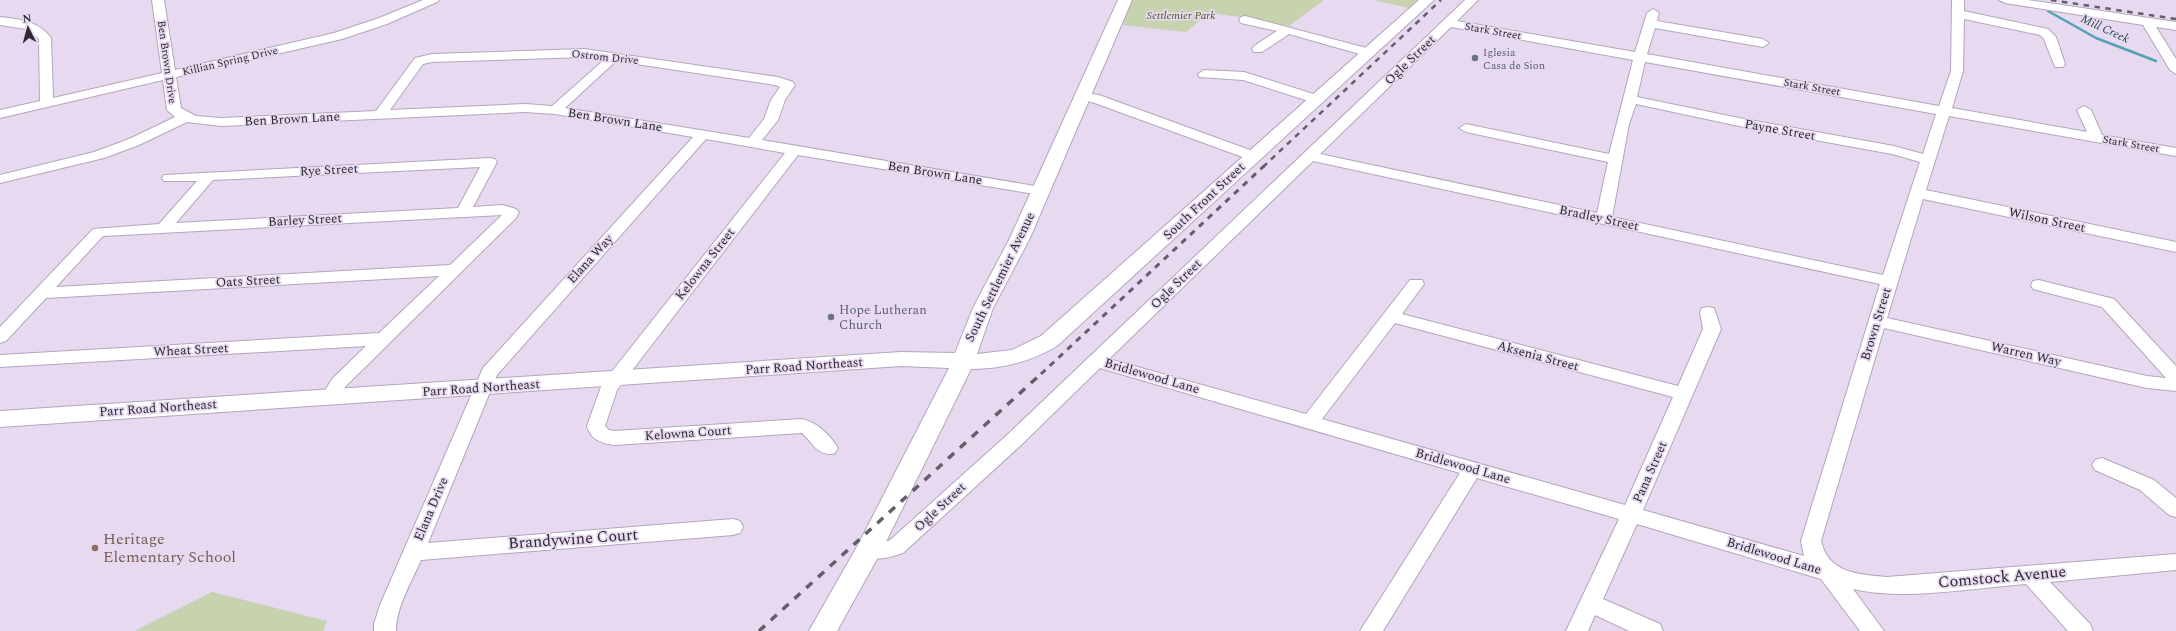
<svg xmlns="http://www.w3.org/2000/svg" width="2176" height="631" font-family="Spectral,serif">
<rect width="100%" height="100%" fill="#e6d9f0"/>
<g fill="#c7d2ae">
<path d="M 1131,0 L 1324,0 L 1289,26 L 1249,18 L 1209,13 L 1186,32 L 1123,25 Z"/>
<path d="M 1373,0 L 1417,0 L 1409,8 Z"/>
<path d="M 212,592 L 327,621 L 323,631 L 135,631 Z"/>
</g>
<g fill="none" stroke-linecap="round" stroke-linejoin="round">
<path stroke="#53a2b2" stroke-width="2.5" d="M 2048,11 L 2096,38 L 2156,61"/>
<defs>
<g id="minor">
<path d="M 152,0 L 164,0 L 175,70 L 334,33 L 379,18 L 423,0 L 439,0 L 437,2 L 387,24 L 342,39 L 176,77 L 181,108 L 196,116 L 221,118 L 376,111 L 415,58 L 432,54 L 584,49 L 778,77 L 793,82 L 795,85 L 785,100 L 778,120 L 762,140 L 1041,187 L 1046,188 L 1048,191 L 1046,194 L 1041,195 L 798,155 L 617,390 L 605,426 L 609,430 L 614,431 L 802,419 C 817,422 830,435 838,448 L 835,453 C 819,458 812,442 802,433 L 614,445 C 601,443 591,440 587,426 L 602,384 L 785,153 L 706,139 L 497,375 L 428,543 L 733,519 L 740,521 L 743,527 L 740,533 L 733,535 L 421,560 C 412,581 396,607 396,631 L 374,631 L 374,624 L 380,605 L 483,368 L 693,137 L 555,114 L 525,112 L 221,126 L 187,122 L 139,145 L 104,158 L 0,183 L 0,175 L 94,152 L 129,139 L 175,117 L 167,110 L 163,80 L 0,118 L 0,110 L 40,101 L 39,39 L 26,29 L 0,25 L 0,17 C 19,19 39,21 51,38 L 53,98 L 162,73 ZM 584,57 L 604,60 L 552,106 L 525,104 L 390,110 L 423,64 L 432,62 ZM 616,61 L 775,85 L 780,87 L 771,100 L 764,119 L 749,138 L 565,108 Z"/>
<path d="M 1465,0 L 1478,0 L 1457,21 L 1635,52 L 1647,13 L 1653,9 L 1659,13 L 1657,21 L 1763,39 L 1769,43 L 1763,47 L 1655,28 L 1647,54 L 1939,106 L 1951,71 L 1952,0 L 1964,0 L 1964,11 L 2048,29 L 2056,37 L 2065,64 L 2063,67 L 2055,67 L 2044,39 L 2040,35 L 1964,19 L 1963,71 L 1952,108 L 2087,132 L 2077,110 L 2084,106 L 2091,110 L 2102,135 L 2176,148 L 2176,156 L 1949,116 L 1926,190 L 2176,242 L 2176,252 L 1923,199 L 1887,318 L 2147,376 L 2166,378 L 2102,307 L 2033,289 L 2031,285 L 2033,281 L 2039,280 L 2114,299 L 2176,366 L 2176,391 L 2147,388 L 1884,328 L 1821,541 C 1829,574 1858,574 1887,577 L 2176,554 L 2176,570 L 2050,582 L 2090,624 L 2093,631 L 2068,631 L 2026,584 C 1972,588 1905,601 1853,589 L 1884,631 L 1860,631 L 1821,579 L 1637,524 L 1603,599 L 1660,624 L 1663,631 L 1629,631 L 1595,615 L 1588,631 L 1566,631 L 1619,519 L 1477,478 L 1383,631 L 1360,631 L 1460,473 L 1100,368 L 1020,446 L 903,553 C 889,558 876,561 862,556 L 859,550 L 862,544 L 869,542 L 889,541 L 1006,436 ZM 1451,27 L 1633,60 L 1609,154 L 1466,124 L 1459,128 L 1466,132 L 1608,162 L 1597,213 L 1320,154 ZM 1645,62 L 1936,114 L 1923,154 L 1894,146 L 1739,118 L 1637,97 ZM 1636,104 L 1739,126 L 1892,154 L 1920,162 L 1883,275 L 1612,217 L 1629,124 ZM 1313,161 L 1880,284 L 1801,541 L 1804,556 L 1643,510 L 1721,329 L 1714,308 L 1708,307 L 1702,308 L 1700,312 L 1703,329 L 1678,386 L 1402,314 L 1424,284 L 1422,280 L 1410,280 L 1306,414 L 1109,359 ZM 1395,323 L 1673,397 L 1625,505 L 1322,419 Z"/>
<path d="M 1999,0 L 2028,0 L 2176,22 L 2176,30 L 2156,27 L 2176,59 L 2176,74 L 2170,70 L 2143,25 L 2005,3 Z"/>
<path d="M 1245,16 L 1374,50 L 1376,53 L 1370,57 L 1289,34 L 1262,52 L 1254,52 L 1252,49 L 1254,46 L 1277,31 L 1241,23 L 1239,20 L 1241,17 Z"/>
<path d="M 1204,70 L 1244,72 L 1323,97 L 1325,100 L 1318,104 L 1243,80 L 1199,77 L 1198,74 Z"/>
<path d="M 1083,93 L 1099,95 L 1258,153 L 1260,156 L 1253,160 L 1248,159 L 1092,102 L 1078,100 L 1076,97 Z"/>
<path d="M 490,158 L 495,159 L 497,162 L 473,207 L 503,205 L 516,209 L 519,212 L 516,218 L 345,387 L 337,402 L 330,403 L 323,402 L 321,397 L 332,379 L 366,346 L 0,367 L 0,355 L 379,333 L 439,276 L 46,298 L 6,341 L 0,343 L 0,327 L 93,229 L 159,224 L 197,181 L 164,181 L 162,178 L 164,175 ZM 480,167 L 458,208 L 176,223 L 213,180 ZM 502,215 L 450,265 L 56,287 L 103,236 Z"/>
<path d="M 2102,458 L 2154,480 L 2176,498 L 2176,517 L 2169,515 L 2140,490 L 2095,470 L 2092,465 L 2095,460 Z"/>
</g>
<path id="major" d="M 1118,0 L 1132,0 L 1030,238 L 993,308 L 977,354 L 1012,350 L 1041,336 L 1419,0 L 1434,0 L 1057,346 C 1030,362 1002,369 971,369 L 882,550 L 837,631 L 809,631 L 859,543 L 949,368 L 901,366 L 0,427 L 0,411 L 901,352 L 955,353 L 973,308 L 1010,238 Z"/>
</defs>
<use href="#minor" stroke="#b3a6bc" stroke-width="2"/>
<use href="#major" stroke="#b3a6bc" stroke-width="2"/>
<use href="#minor" fill="#fff" fill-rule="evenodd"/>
<use href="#major" fill="#fff" fill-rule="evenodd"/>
<g stroke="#645d6a" stroke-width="2.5" stroke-dasharray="5.5 5.5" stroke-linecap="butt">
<path d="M 2051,0 L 2176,19"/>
<path d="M 1263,167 L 1441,0"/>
</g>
<path stroke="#645d6a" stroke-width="3" stroke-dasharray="6 6" stroke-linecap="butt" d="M 1041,374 L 1264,166"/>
<path stroke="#645d6a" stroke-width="3.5" stroke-dasharray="8 8" stroke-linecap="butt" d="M 759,631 L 1042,373"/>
</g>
<g fill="#6b7280" stroke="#e6d9f0" stroke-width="1.5">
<circle cx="1475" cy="58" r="4"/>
<circle cx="831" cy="317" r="4"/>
</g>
<circle fill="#8d6e63" stroke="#e6d9f0" stroke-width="1.5" cx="95" cy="548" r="4"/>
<g text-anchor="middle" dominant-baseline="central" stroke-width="3.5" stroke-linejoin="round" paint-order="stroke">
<g font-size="11" font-style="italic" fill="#4c5a1b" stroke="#e6d9f0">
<text x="1181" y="15">Settlemier Park</text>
</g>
<g font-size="11" fill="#2d2831" stroke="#e6d9f0">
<text transform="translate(1493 31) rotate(10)">Stark Street</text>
<text transform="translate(605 57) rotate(6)">Ostrom Drive</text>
<text transform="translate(230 61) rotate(-13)">Killian Spring Drive</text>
<text transform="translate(167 62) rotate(82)">Ben Brown Drive</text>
<text transform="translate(1812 87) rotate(10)">Stark Street</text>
<text transform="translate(2131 144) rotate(10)">Stark Street</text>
</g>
<g font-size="11" fill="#5b616d" stroke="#e6d9f0" text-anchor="start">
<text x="1483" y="52">Iglesia<tspan x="1483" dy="13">Casa de Sion</tspan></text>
</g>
<g font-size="12" font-style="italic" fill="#20454d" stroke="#e6d9f0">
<text transform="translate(2105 29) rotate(25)">Mill Creek</text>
</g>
<g font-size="13" fill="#2d2831" stroke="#e6d9f0">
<text transform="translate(1410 60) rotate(-44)">Ogle Street</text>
<text transform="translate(292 119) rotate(-3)">Ben Brown Lane</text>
<text transform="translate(615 120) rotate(9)">Ben Brown Lane</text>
<text transform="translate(1780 130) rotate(10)">Payne Street</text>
<text transform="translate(329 170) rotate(-3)">Rye Street</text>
<text transform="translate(935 173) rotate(9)">Ben Brown Lane</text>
<text transform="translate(1204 201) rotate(-43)">South Front Street</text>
<text transform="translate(1599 218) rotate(12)">Bradley Street</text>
<text transform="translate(305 220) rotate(-3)">Barley Street</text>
<text transform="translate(2047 220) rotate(12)">Wilson Street</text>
<text transform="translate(590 259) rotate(-48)">Elana Way</text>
<text transform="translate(705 264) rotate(-52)">Kelowna Street</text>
<text transform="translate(1000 277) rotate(-64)">South Settlemier Avenue</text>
<text transform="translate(248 281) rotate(-3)">Oats Street</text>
<text transform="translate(1176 284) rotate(-44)">Ogle Street</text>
<text transform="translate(1876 324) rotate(-73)">Brown Street</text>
<text transform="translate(191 350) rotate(-3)">Wheat Street</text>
<text transform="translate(2026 354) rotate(13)">Warren Way</text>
<text transform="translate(1538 356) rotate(15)">Aksenia Street</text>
<text transform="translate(804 366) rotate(-4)">Parr Road Northeast</text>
<text transform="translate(1152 376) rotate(16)">Bridlewood Lane</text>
<text transform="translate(481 388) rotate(-4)">Parr Road Northeast</text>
<text transform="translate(158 408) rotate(-4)">Parr Road Northeast</text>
<text transform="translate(688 433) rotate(-4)">Kelowna Court</text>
<text transform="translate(1463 466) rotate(16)">Bridlewood Lane</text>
<text transform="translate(1650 472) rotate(-66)">Pana Street</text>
<text transform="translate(940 507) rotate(-43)">Ogle Street</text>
<text transform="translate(431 509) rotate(-67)">Elana Drive</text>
<text transform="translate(1774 556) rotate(17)">Bridlewood Lane</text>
</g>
<g font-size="13" fill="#5b616d" stroke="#e6d9f0" text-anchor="start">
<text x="839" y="310">Hope Lutheran<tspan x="839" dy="15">Church</tspan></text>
</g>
<g font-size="16" fill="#785e54" stroke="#e6d9f0" text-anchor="start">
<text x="103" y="539">Heritage<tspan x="103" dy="18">Elementary School</tspan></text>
</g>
<g font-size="16" fill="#2d2831" stroke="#e6d9f0">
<text transform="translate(573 539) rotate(-4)">Brandywine Court</text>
<text transform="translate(2002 577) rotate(-5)">Comstock Avenue</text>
</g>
</g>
<g transform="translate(28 28) rotate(354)" stroke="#e6d9f0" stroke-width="3" paint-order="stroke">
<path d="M0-3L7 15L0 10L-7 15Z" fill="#2d2831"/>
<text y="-6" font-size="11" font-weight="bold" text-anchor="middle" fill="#2d2831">N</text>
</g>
</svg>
